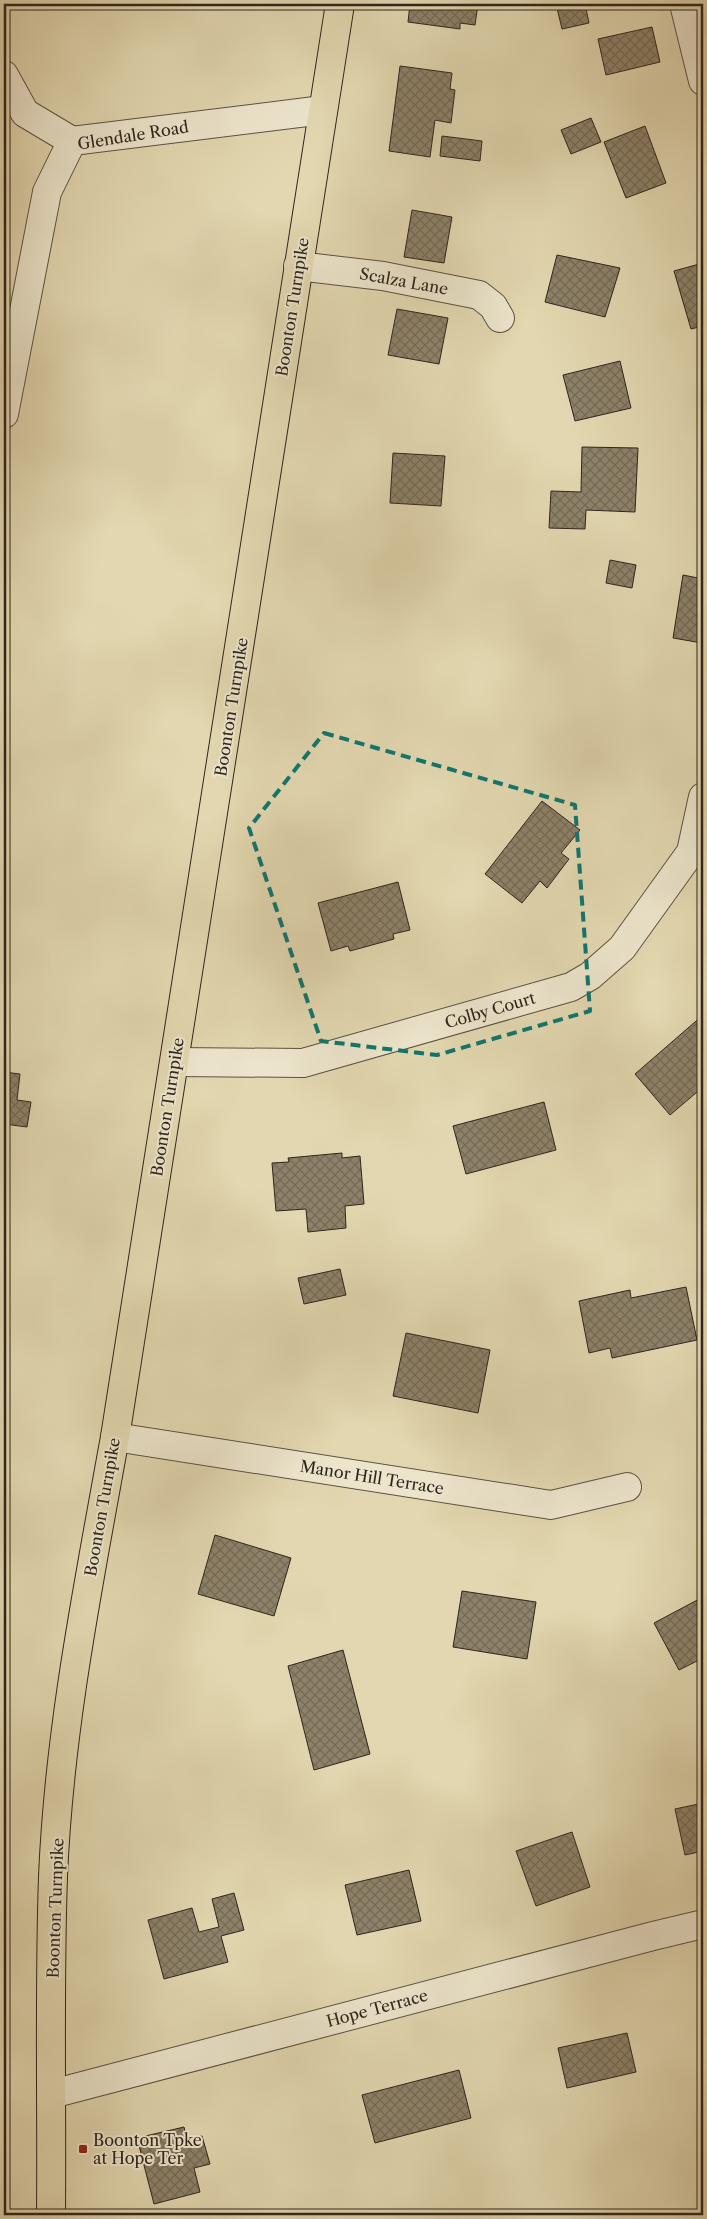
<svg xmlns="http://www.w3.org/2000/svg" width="707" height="2219" font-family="'Libre Caslon Text',serif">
<defs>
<pattern id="building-cross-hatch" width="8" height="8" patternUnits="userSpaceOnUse" patternTransform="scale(1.25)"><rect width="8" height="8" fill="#8d8269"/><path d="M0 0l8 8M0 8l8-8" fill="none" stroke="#746a56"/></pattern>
</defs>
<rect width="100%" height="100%" fill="#e2d7b0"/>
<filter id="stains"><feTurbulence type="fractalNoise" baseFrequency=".004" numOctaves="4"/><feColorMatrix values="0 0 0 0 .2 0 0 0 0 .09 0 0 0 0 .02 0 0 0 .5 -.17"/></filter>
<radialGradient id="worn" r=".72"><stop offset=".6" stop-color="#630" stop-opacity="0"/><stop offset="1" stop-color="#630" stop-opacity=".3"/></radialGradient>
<g fill="url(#building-cross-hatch)" stroke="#30251d">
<path d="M 410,4 L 478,4 L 475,25 L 460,23 L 460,29 L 408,22 Z"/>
<path d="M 578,4 L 585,4 L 589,23 L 562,29 L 557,8 Z"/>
<path d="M 652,27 L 660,62 L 606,75 L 598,39 Z"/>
<path d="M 400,66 L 452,73 L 450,89 L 455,90 L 451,123 L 435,120 L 430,157 L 389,151 Z"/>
<path d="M 591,118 L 601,142 L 571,154 L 561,130 Z"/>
<path d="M 645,126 L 666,183 L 626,198 L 604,142 Z"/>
<path d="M 442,136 L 482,141 L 480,161 L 440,156 Z"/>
<path d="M 412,210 L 452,217 L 444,263 L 404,257 Z"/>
<path d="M 557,255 L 620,268 L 605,317 L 545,302 Z"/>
<path d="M 703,263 L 703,326 L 691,329 L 674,271 Z"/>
<path d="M 397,309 L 448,318 L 439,364 L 388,355 Z"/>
<path d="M 620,361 L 631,408 L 575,421 L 563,375 Z"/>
<path d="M 582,447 L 638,448 L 635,512 L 586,510 L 585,529 L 549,528 L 551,491 L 581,492 Z"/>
<path d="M 393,453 L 445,456 L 441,506 L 390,503 Z"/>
<path d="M 610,560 L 636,565 L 632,588 L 606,583 Z"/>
<path d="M 683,575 L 703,579 L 703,654 L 701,654 L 702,643 L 673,638 Z"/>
<path d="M 542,801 L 580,830 L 561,853 L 569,859 L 547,888 L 540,881 L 522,903 L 485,874 Z"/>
<path d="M 398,882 L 410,930 L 393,934 L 394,939 L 350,951 L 348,946 L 331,951 L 318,903 Z"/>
<path d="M 703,1015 L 703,1087 L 670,1115 L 635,1074 Z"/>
<path d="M 4,1072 L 20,1074 L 17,1100 L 31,1102 L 27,1127 L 4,1124 Z"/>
<path d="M 544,1102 L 556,1150 L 466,1174 L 453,1126 Z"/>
<path d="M 342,1153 L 342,1158 L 360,1156 L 364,1204 L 345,1206 L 346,1228 L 308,1232 L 306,1209 L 276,1211 L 272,1163 L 289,1162 L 288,1158 Z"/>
<path d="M 340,1269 L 346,1295 L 304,1304 L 298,1278 Z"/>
<path d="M 686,1287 L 697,1340 L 612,1358 L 610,1348 L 589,1353 L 579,1301 L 630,1290 L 631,1298 Z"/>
<path d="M 406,1333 L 490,1350 L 478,1413 L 393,1396 Z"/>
<path d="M 215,1535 L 291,1558 L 274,1616 L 198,1594 Z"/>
<path d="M 462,1591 L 536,1602 L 527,1659 L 453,1647 Z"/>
<path d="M 703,1597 L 703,1658 L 679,1670 L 654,1623 Z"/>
<path d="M 343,1650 L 370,1754 L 314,1770 L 288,1666 Z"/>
<path d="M 703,1803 L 703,1851 L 685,1855 L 675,1809 Z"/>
<path d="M 572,1832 L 590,1887 L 536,1906 L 516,1851 Z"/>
<path d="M 409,1870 L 421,1921 L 357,1935 L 345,1885 Z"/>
<path d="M 234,1893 L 244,1930 L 221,1936 L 228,1962 L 164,1979 L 148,1920 L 192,1908 L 199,1932 L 219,1927 L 212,1899 Z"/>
<path d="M 627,2033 L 636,2072 L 567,2088 L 558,2048 Z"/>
<path d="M 459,2070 L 471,2118 L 375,2143 L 362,2095 Z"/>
<path d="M 184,2127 L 187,2139 L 202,2136 L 210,2164 L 194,2168 L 200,2192 L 154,2204 L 137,2138 Z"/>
</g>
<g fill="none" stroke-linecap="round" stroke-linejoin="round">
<defs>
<g id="minor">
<path d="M 684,4 L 703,81"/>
<path d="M 4,75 L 25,113 L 72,141"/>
<path d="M 72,141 L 323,110"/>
<path d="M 298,266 L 383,276 L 479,295 L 493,306 L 500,318"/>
<path d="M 4,414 L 47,192 L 72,141"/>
<path d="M 175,1062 L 303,1063 L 571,987 L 590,976 L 622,948 L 691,852 L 703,797"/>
<path d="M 115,1437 L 551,1505 L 627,1487"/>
<path d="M 52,2094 L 653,1936 L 703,1924"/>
</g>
<path id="major" d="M 51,2215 C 52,2103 49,1989 53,1877 C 59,1729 89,1582 115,1437 L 340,4"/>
</defs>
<use href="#minor" stroke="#5c5242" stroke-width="30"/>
<use href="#major" stroke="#30251d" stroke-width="30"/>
<use href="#minor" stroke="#ece5cc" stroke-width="28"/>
<use href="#major" stroke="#e2d7b0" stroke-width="28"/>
</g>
<path fill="none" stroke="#0f766e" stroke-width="4" stroke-dasharray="10 6" stroke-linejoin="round" d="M 324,733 L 575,805 L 590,1011 L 437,1055 L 321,1041 L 249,828 Z"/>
<rect fill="#8f2418" stroke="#ece5cc" stroke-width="2" x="78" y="2144" width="10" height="10" rx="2.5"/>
<g text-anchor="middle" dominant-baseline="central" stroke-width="4" stroke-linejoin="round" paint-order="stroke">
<g font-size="16" fill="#30251d" stroke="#ece5cc">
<text transform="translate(133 135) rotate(-9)">Glendale Road</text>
<text transform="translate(404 281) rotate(10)">Scalza Lane</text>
<text transform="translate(292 307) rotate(-81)">Boonton Turnpike</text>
<text transform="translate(231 707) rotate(-81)">Boonton Turnpike</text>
<text transform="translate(490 1010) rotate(-16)">Colby Court</text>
<text transform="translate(167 1107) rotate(-81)">Boonton Turnpike</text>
<text transform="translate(372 1477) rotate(9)">Manor Hill Terrace</text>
<text transform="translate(102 1507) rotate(-80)">Boonton Turnpike</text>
<text transform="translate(55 1908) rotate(-88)">Boonton Turnpike</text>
<text transform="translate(377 2008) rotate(-15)">Hope Terrace</text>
</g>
<g font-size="16" fill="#30251d" stroke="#ece5cc" text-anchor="start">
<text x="93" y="2140">Boonton Tpke<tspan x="93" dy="18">at Hope Ter</tspan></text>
</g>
</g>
<rect width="707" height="2219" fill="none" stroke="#e2d7b0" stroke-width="20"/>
<rect x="5" y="5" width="697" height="2209" fill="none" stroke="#30251d" stroke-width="2.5"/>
<rect x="10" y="10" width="687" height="2199" fill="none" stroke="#30251d"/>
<rect width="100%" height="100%" filter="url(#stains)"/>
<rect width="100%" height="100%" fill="url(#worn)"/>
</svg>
